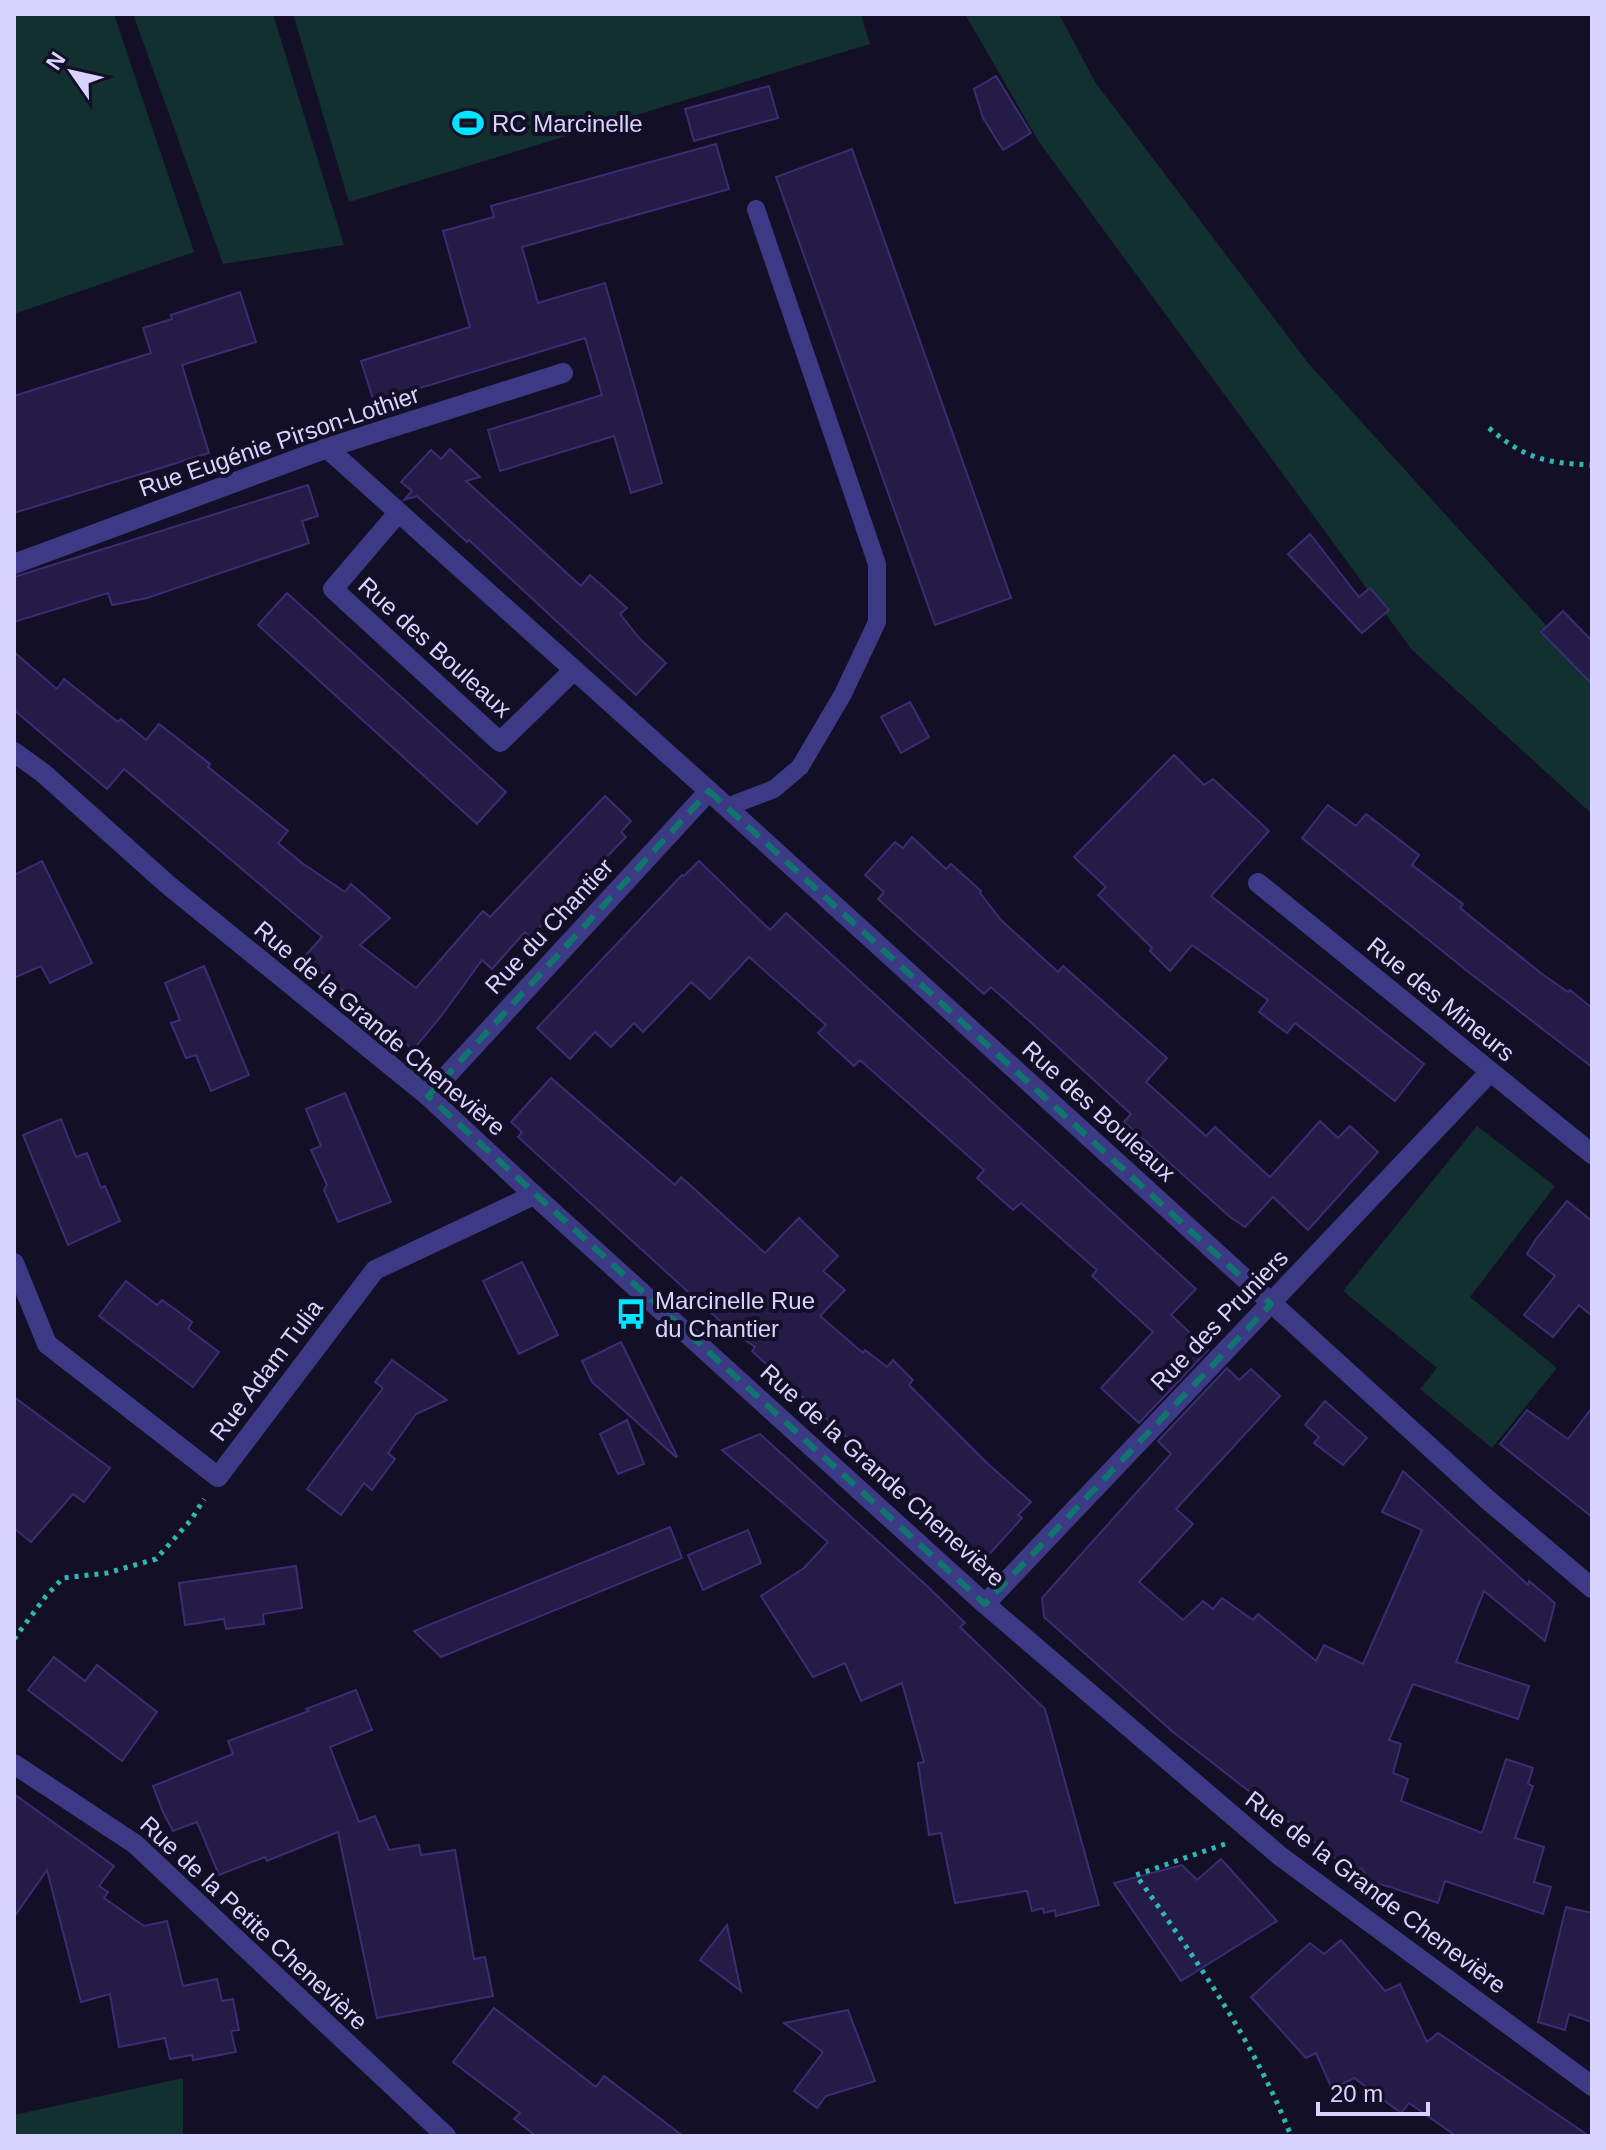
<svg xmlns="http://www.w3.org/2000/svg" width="1606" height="2150" font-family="Helvetica,sans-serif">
<rect width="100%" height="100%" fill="#130f26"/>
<g fill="#12302f">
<path d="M 14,14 L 114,14 L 194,252 L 14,314 Z"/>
<path d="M 133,14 L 273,14 L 344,245 L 223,264 Z"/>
<path d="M 293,14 L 861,14 L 870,44 L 349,202 Z"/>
<path d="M 965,14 L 1059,14 L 1095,82 L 1308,363 L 1592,676 L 1592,814 L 1412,650 L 1039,142 Z"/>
<path d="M 1477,1126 L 1555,1186 L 1470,1297 L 1557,1368 L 1492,1448 L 1420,1389 L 1437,1368 L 1343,1291 Z"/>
<path d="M 183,2078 L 183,2136 L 14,2136 L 14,2115 Z"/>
</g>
<g fill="#241b47" stroke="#3b2d73" stroke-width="2">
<path d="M 996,76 L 1031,133 L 1003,150 L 983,118 L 974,89 Z"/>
<path d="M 769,86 L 778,118 L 694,141 L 685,109 Z"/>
<path d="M 716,144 L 729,189 L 522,247 L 538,303 L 605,283 L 662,483 L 631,493 L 614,436 L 500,471 L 488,430 L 602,395 L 585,338 L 374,402 L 361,361 L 470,327 L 443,231 L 494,217 L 491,206 Z"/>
<path d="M 852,149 L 1011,598 L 935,625 L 776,177 Z"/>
<path d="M 240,292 L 256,342 L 182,365 L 209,453 L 14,513 L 14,396 L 151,353 L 143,328 L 172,319 L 171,315 Z"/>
<path d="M 450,449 L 480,477 L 466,481 L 581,586 L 590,575 L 627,608 L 620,614 L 640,639 L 666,663 L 636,695 L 469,540 L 467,542 L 417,496 L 404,500 L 412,491 L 401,482 L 431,450 L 441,459 Z"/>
<path d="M 308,485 L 318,516 L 302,521 L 309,543 L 147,598 L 112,605 L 108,593 L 14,622 L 14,577 Z"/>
<path d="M 1310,534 L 1359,597 L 1370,588 L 1389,610 L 1362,633 L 1288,554 Z"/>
<path d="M 287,593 L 506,792 L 477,824 L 258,625 Z"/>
<path d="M 1563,611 L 1592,641 L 1592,684 L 1541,632 Z"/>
<path d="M 14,652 L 57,689 L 64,679 L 118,722 L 121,719 L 146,740 L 159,724 L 210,764 L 208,767 L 288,831 L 278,843 L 302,863 L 345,892 L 351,884 L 390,918 L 360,945 L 416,988 L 483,911 L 490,917 L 605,796 L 631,821 L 621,832 L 626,837 L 530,937 L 525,932 L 492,969 L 482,960 L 442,1015 L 413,1050 L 304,957 L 322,937 L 249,875 L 124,769 L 107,789 L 14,710 Z"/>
<path d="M 910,702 L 929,737 L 901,753 L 881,717 Z"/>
<path d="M 1174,755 L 1204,785 L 1213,779 L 1269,831 L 1211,896 L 1424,1064 L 1395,1101 L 1295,1023 L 1287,1033 L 1259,1012 L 1268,1000 L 1192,945 L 1170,971 L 1150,951 L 1152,948 L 1098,895 L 1106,887 L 1074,857 Z"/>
<path d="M 1328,805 L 1356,826 L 1366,814 L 1419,855 L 1412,865 L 1463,904 L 1460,908 L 1542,974 L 1568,992 L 1570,990 L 1592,1008 L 1592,1067 L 1471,974 L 1302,838 Z"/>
<path d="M 912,837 L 946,869 L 951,864 L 981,891 L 980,893 L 1001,920 L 1058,972 L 1063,966 L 1167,1058 L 1146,1082 L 1206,1136 L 1215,1127 L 1270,1177 L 1320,1121 L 1338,1138 L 1350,1126 L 1378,1152 L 1308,1230 L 1273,1197 L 1245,1227 L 1230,1217 L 1124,1122 L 1131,1114 L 1035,1026 L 991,987 L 984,994 L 878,899 L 884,892 L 865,875 L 895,842 L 903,848 Z"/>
<path d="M 42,861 L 92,963 L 50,983 L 41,966 L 14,978 L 14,875 Z"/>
<path d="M 699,861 L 770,930 L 786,913 L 1196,1289 L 1171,1315 L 1208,1350 L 1139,1423 L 1101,1388 L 1153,1332 L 1092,1276 L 1097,1270 L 1021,1203 L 1013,1210 L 977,1178 L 984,1170 L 860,1060 L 854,1066 L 818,1033 L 826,1025 L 749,957 L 710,999 L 691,982 L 643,1032 L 634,1023 L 611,1047 L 595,1032 L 570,1059 L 537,1028 L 682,875 L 684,876 Z"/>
<path d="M 204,966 L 249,1075 L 211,1091 L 196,1055 L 186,1058 L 171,1023 L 180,1020 L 165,983 Z"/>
<path d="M 551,1078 L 675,1185 L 681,1177 L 765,1253 L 799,1218 L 838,1256 L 823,1271 L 845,1290 L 820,1316 L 863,1353 L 865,1350 L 887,1367 L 893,1360 L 913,1380 L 909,1385 L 987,1463 L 1031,1502 L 1018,1515 L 1022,1518 L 983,1561 L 752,1351 L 755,1347 L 730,1330 L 518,1137 L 522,1132 L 511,1122 Z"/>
<path d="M 345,1093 L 391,1202 L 338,1222 L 324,1190 L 327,1185 L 311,1150 L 321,1146 L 306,1109 Z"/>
<path d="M 61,1119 L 76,1157 L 87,1153 L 101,1188 L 105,1186 L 120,1221 L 68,1245 L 23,1135 Z"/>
<path d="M 1567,1201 L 1592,1221 L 1592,1316 L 1579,1305 L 1553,1337 L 1524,1315 L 1555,1276 L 1527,1254 L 1536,1239 Z"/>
<path d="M 522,1262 L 558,1335 L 519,1354 L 483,1281 Z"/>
<path d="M 126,1281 L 157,1305 L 162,1300 L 176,1310 L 192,1322 L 188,1329 L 219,1352 L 193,1387 L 99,1316 Z"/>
<path d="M 621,1342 L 677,1456 L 676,1457 L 592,1382 L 582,1361 Z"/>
<path d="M 392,1360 L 447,1400 L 416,1414 L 388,1453 L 395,1459 L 372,1490 L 364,1483 L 341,1515 L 307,1489 L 383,1388 L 375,1382 Z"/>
<path d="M 1227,1368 L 1239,1380 L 1251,1369 L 1280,1396 L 1176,1509 L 1193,1524 L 1139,1582 L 1183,1620 L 1203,1601 L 1213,1609 L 1222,1598 L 1253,1620 L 1258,1614 L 1316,1661 L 1324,1645 L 1363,1664 L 1422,1530 L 1382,1512 L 1403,1471 L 1528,1585 L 1529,1581 L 1555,1603 L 1545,1641 L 1484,1591 L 1456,1662 L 1529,1686 L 1518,1719 L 1413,1684 L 1389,1740 L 1401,1744 L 1393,1773 L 1408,1779 L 1401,1801 L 1482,1833 L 1506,1759 L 1533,1768 L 1528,1784 L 1533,1786 L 1515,1838 L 1544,1847 L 1534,1882 L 1551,1887 L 1543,1914 L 1445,1881 L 1438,1903 L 1371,1881 L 1361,1868 L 1354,1873 L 1173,1732 L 1044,1617 L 1042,1598 L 1171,1454 L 1158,1441 Z"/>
<path d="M 14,1397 L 110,1468 L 84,1502 L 73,1494 L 31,1542 L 14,1528 Z"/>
<path d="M 1325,1401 L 1367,1438 L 1343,1465 L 1314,1443 L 1319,1437 L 1305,1425 Z"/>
<path d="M 1592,1408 L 1592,1517 L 1500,1444 L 1527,1410 L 1568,1439 Z"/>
<path d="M 627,1420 L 644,1464 L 618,1474 L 600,1434 Z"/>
<path d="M 760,1434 L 927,1586 L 965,1623 L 960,1627 L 1045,1709 L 1099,1905 L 1056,1916 L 1055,1910 L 1044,1913 L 1043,1908 L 1032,1911 L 1027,1891 L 955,1903 L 941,1833 L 929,1835 L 918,1763 L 924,1762 L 902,1683 L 861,1701 L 845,1663 L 813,1677 L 761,1596 L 804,1568 L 828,1542 L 722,1450 Z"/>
<path d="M 670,1527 L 682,1558 L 441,1657 L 414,1631 Z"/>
<path d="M 748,1530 L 761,1563 L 703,1590 L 688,1555 Z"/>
<path d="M 296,1566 L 302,1608 L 263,1614 L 264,1624 L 226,1629 L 224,1619 L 185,1625 L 179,1583 Z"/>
<path d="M 54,1657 L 85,1681 L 97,1665 L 157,1712 L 122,1761 L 28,1690 Z"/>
<path d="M 356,1690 L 372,1730 L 330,1747 L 359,1822 L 375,1816 L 389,1850 L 419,1845 L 421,1855 L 455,1850 L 474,1959 L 485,1957 L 493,1996 L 377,2018 L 338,1832 L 267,1861 L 265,1857 L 219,1875 L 197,1822 L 173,1831 L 163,1812 L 153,1786 L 233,1754 L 228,1741 L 309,1711 L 306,1709 Z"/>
<path d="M 14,1794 L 114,1866 L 99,1886 L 108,1892 L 104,1898 L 144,1926 L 167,1921 L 183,1986 L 217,1979 L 222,2001 L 233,1999 L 239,2030 L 231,2031 L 236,2052 L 193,2060 L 192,2055 L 170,2059 L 165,2038 L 119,2047 L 110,1994 L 81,2002 L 47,1870 L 14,1917 Z"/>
<path d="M 1221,1859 L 1277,1921 L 1181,1981 L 1114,1883 L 1182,1865 L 1197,1880 Z"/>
<path d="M 1566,1907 L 1592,1913 L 1592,2022 L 1569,2014 L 1565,2030 L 1538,2022 Z"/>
<path d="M 727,1925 L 741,1991 L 700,1960 Z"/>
<path d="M 1341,1940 L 1385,1991 L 1400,1984 L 1427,2042 L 1438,2033 L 1589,2136 L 1456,2136 L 1409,2103 L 1401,2113 L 1354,2078 L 1332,2089 L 1316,2053 L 1306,2058 L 1251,1997 L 1310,1943 L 1324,1954 Z"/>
<path d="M 494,2008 L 596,2087 L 604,2076 L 683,2136 L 536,2136 L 514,2119 L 520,2113 L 453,2062 Z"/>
<path d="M 848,2010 L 875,2081 L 826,2096 L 817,2108 L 794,2091 L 823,2052 L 784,2023 Z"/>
</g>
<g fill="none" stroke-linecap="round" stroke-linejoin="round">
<g stroke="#2fb8b0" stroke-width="5" stroke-dasharray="4 6" stroke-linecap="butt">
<path d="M 1489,428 C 1525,459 1546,463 1592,465"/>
<path d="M 14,1639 L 46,1596 L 63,1578 L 107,1573 L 156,1559 L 191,1520 L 204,1499"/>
<path d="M 1225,1844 L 1136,1875 C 1195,1958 1254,2041 1291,2136"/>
</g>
<path stroke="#3d3a85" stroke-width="18" d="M 727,807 L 774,789 L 800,767 L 843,694 L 877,622 L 877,564 L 756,209"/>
<g stroke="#3d3a85" stroke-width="20">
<path d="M 327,448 L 709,791 L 1488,1500 L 1592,1588"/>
<path d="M 398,513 L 333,589 L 500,742 L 574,670"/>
<path d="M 14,564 L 327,448 L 563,373"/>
<path d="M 14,752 L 43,773 L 167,884 L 428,1096 L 534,1195 L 985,1604 L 1280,1856 L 1592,2086"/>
<path d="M 1258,883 L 1592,1154"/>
<path d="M 428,1096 L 709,791"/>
<path d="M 14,1263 L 47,1344 L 218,1477 L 375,1270 L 534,1195"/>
<path d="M 985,1604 L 1490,1072"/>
<path d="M 14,1764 L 135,1844 L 446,2136"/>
</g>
</g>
<path fill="none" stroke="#0f766e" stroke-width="6" stroke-dasharray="16 10" stroke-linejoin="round" d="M 709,791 L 1271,1304 L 985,1604 L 428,1096 Z"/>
<defs>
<symbol id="stadium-bare" viewBox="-9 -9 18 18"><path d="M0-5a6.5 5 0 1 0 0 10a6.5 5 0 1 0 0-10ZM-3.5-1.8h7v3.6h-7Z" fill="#00e5ff" stroke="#130f26" stroke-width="2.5" paint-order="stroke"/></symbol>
<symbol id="bus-bare" viewBox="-9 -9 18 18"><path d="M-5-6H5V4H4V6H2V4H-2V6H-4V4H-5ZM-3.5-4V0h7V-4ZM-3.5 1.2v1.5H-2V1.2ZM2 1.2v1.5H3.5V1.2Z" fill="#00e5ff" stroke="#130f26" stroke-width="2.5" paint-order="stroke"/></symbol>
</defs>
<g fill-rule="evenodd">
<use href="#stadium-bare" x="446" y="101" width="44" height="44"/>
<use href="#bus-bare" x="609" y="1292" width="44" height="44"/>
</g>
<g text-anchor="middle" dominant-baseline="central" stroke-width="8" stroke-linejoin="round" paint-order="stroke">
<g font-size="24" fill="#d9d4ff" stroke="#130f26" text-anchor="start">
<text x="492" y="123">RC Marcinelle</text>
<text x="655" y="1300">Marcinelle Rue<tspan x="655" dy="28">du Chantier</tspan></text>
</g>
<g font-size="24" fill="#d9d4ff" stroke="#130f26">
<text transform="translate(279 441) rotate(-19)">Rue Eugénie Pirson-Lothier</text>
<text transform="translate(435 647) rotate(42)">Rue des Bouleaux</text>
<text transform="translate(549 926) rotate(-47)">Rue du Chantier</text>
<text transform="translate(1441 999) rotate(39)">Rue des Mineurs</text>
<text transform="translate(380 1028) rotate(40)">Rue de la Grande Chenevière</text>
<text transform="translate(1099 1111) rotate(42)">Rue des Bouleaux</text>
<text transform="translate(1219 1320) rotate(-46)">Rue des Pruniers</text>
<text transform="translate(266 1370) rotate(-53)">Rue Adam Tulia</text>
<text transform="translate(883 1475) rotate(42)">Rue de la Grande Chenevière</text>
<text transform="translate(1376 1892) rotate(37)">Rue de la Grande Chenevière</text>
<text transform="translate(254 1923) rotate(43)">Rue de la Petite Chenevière</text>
</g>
</g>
<rect width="1606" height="2150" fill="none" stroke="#d9d4ff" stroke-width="32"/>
<g transform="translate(72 72) rotate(304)" stroke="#130f26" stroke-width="6" paint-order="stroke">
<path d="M0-6L14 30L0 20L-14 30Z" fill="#d9d4ff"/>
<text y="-12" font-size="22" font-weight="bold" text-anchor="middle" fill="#d9d4ff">N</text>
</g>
<path d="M1318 2102v12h110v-12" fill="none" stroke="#d9d4ff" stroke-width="4"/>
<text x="1330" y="2102" font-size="24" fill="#d9d4ff" stroke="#130f26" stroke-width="6" paint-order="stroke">20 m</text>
</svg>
